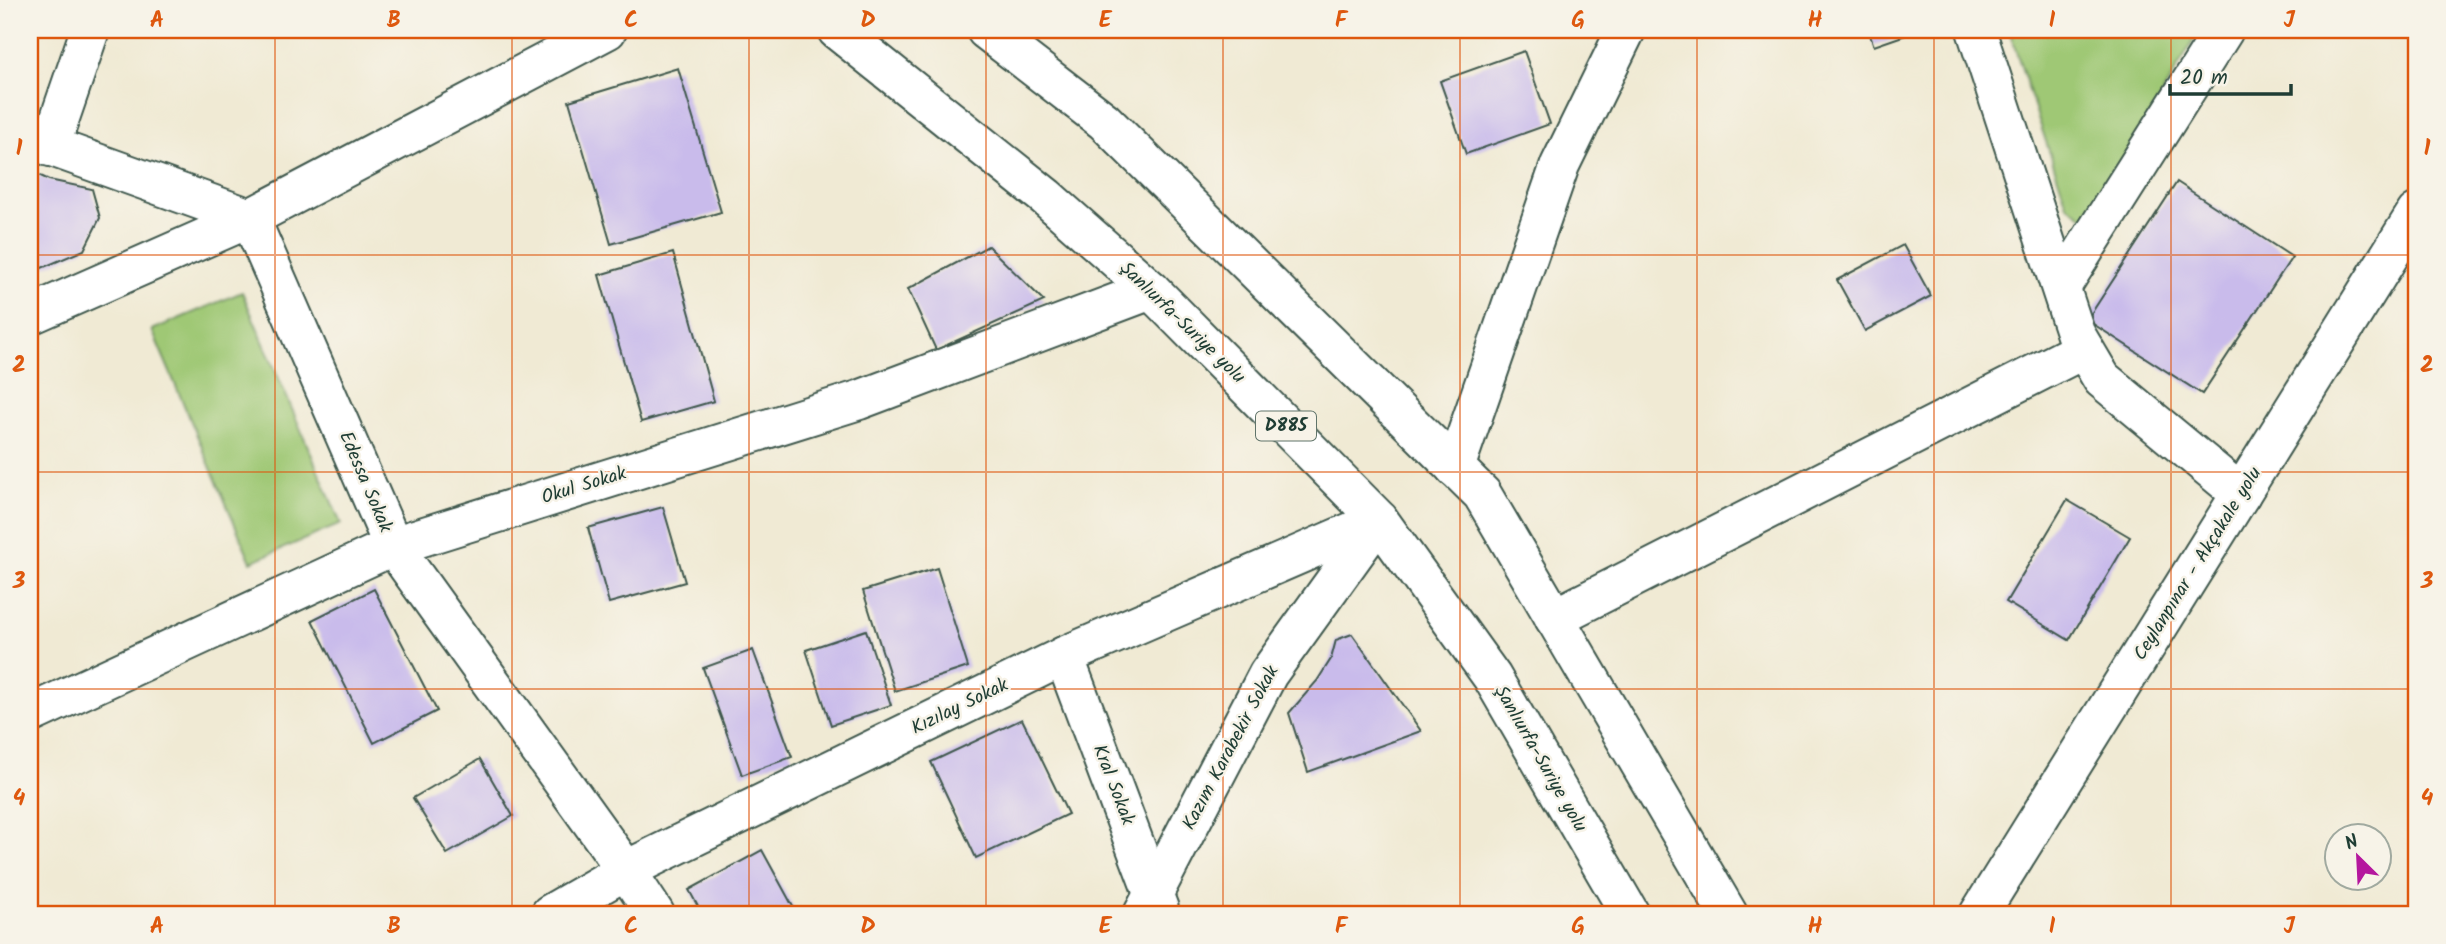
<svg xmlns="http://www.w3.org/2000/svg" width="2446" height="944" font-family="Kalam,sans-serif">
<rect width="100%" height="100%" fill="#f7f3e8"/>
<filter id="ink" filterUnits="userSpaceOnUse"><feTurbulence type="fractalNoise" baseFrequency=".0143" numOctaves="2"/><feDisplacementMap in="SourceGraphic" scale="14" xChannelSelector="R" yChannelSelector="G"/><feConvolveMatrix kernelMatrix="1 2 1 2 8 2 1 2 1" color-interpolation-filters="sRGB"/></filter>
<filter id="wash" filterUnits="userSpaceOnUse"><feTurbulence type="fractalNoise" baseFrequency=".00686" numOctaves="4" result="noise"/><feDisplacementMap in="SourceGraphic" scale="28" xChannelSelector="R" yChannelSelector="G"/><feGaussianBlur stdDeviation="1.57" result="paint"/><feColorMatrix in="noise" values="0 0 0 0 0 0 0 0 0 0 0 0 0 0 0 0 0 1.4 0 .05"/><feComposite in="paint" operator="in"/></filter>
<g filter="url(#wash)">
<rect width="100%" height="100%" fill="#f0ead4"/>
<g fill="#9fc874" stroke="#5f8254" stroke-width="2">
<path d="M 2009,30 L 2182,30 L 2197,34 L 2089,221 L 2067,205 Z"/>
<path d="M 242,292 L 341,524 L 251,562 L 152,330 Z"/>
</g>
<g id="blocks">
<g fill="#c9bbeb">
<path d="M 1868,30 L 1920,30 L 1874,46 Z"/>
<path d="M 1524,51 L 1550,124 L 1466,154 L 1440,81 Z"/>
<path d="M 678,68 L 721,212 L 611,244 L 569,101 Z"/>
<path d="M 30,171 L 49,180 L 92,189 L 100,218 L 84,250 L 30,273 Z"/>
<path d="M 2177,182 L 2292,257 L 2202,394 L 2087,320 Z"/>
<path d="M 1903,245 L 1931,296 L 1865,331 L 1837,280 Z"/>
<path d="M 988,246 L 1044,301 L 936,350 L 908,289 Z"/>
<path d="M 673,253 L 714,401 L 641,422 L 599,275 Z"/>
<path d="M 2067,500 L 2130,537 L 2069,640 L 2006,602 Z"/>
<path d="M 663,507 L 685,582 L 609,603 L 588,528 Z"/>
<path d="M 937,568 L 968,667 L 895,691 L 863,591 Z"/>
<path d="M 374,589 L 437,711 L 374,743 L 312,620 Z"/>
<path d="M 866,630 L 891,705 L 831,725 L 806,650 Z"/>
<path d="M 1352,634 L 1421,731 L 1308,772 L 1289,713 L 1317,681 L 1331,659 L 1336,640 Z"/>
<path d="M 753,650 L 792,757 L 742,775 L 703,668 Z"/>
<path d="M 1022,719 L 1068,814 L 976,858 L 931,762 Z"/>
<path d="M 480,759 L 513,816 L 447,854 L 413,798 Z"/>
<path d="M 762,850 L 797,914 L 702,914 L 689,890 Z"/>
</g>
</g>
</g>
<g filter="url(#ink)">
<use href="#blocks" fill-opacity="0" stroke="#3e574c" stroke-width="2"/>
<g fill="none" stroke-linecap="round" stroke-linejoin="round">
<defs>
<g id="minor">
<path d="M 1976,30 L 2076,335 L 2102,379 L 2241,494"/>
<path d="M 30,139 L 250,218 L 393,546 L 626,870 L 655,914"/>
<path d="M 50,147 L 90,30"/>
<path d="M 2061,287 L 2224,30"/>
<path d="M 1455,468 L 1560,165 L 1626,30"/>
<path d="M 1554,618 L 2084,349"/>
<path d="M 1064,656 L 1159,909"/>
<path d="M 30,714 L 393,546 L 859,400 L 1151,290"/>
<path d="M 550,914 L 626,870 L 1064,656 L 1379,520"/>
<path d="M 1143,914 L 1268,674 L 1378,521"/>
</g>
<path id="tertiary" d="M 30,315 L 250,218 L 607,30"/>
<path id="secondary" d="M 1979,914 L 2416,213"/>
<g id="primary">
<path d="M 837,30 L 1046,197 L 1151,290 L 1379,520 L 1492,677 L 1630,914"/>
<path d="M 986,30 L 1104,121 L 1482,494 L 1728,914"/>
</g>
</defs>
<use href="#minor" stroke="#3e574c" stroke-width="42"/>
<use href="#tertiary" stroke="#3e574c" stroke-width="42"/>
<use href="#secondary" stroke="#3e574c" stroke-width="42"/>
<use href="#primary" stroke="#3e574c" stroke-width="42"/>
<use href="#minor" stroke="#fff" stroke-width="38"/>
<use href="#tertiary" stroke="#fff" stroke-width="38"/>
<use href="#secondary" stroke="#fff" stroke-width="38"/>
<use href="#primary" stroke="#fff" stroke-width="38"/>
</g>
</g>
<path fill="none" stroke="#de580e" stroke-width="2" stroke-opacity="0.55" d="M 275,30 L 275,914M 512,30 L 512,914M 749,30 L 749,914M 986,30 L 986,914M 1223,30 L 1223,914M 1460,30 L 1460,914M 1697,30 L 1697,914M 1934,30 L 1934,914M 2171,30 L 2171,914M 30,255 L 2416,255M 30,472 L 2416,472M 30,689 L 2416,689"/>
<g text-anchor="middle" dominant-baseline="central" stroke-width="5" stroke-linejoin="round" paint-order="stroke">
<rect fill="#f7f3e8" stroke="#60746a" stroke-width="2" x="1256" y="411.5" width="60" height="29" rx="5"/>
<g font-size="18" font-weight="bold" fill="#1f3d34">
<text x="1286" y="426">D885</text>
</g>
<g font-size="19" fill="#1f3d34" stroke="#f7f3e8">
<text transform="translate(1182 323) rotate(44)">Şanlıurfa-Suriye yolu</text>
<text transform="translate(365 482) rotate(67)">Edessa Sokak</text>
<text transform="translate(584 486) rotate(-17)">Okul Sokak</text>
<text transform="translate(2198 564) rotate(-58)">Ceylanpınar - Akçakale yolu</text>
<text transform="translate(960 707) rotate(-26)">Kızılay Sokak</text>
<text transform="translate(1231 748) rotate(-62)">Kazım Karabekir Sokak</text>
<text transform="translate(1540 759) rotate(60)">Şanlıurfa-Suriye yolu</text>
<text transform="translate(1113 785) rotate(69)">Kral Sokak</text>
</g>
</g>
<rect width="2446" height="944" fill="none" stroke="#f7f3e8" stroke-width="77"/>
<g transform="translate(2358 857) rotate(336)"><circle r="33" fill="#f7f3e8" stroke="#a1aaa0" stroke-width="2"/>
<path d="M0-5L12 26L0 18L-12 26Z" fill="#b5179e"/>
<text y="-10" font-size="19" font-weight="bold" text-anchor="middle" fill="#1f3d34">N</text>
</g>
<path d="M2170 84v10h121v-10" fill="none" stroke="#1f3d34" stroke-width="3.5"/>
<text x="2180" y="84" font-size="21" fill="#1f3d34" stroke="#f7f3e8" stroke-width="5" paint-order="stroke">20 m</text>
<rect x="38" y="38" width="2370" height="868" fill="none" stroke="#de580e" stroke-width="2.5"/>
<g font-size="23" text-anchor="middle" font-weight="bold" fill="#de580e">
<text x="157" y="27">A</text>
<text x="394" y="27">B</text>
<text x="631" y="27">C</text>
<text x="868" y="27">D</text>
<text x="1105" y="27">E</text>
<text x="1341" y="27">F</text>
<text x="1578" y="27">G</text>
<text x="1815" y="27">H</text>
<text x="2052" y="27">I</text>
<text x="2289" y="27">J</text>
<text x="19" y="155">1</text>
<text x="2427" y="155">1</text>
<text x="19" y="372">2</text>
<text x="2427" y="372">2</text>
<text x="19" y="588">3</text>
<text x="2427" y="588">3</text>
<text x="19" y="805">4</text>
<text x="2427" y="805">4</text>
<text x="157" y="933">A</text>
<text x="394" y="933">B</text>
<text x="631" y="933">C</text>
<text x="868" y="933">D</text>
<text x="1105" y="933">E</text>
<text x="1341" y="933">F</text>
<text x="1578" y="933">G</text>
<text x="1815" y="933">H</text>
<text x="2052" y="933">I</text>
<text x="2289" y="933">J</text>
</g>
</svg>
